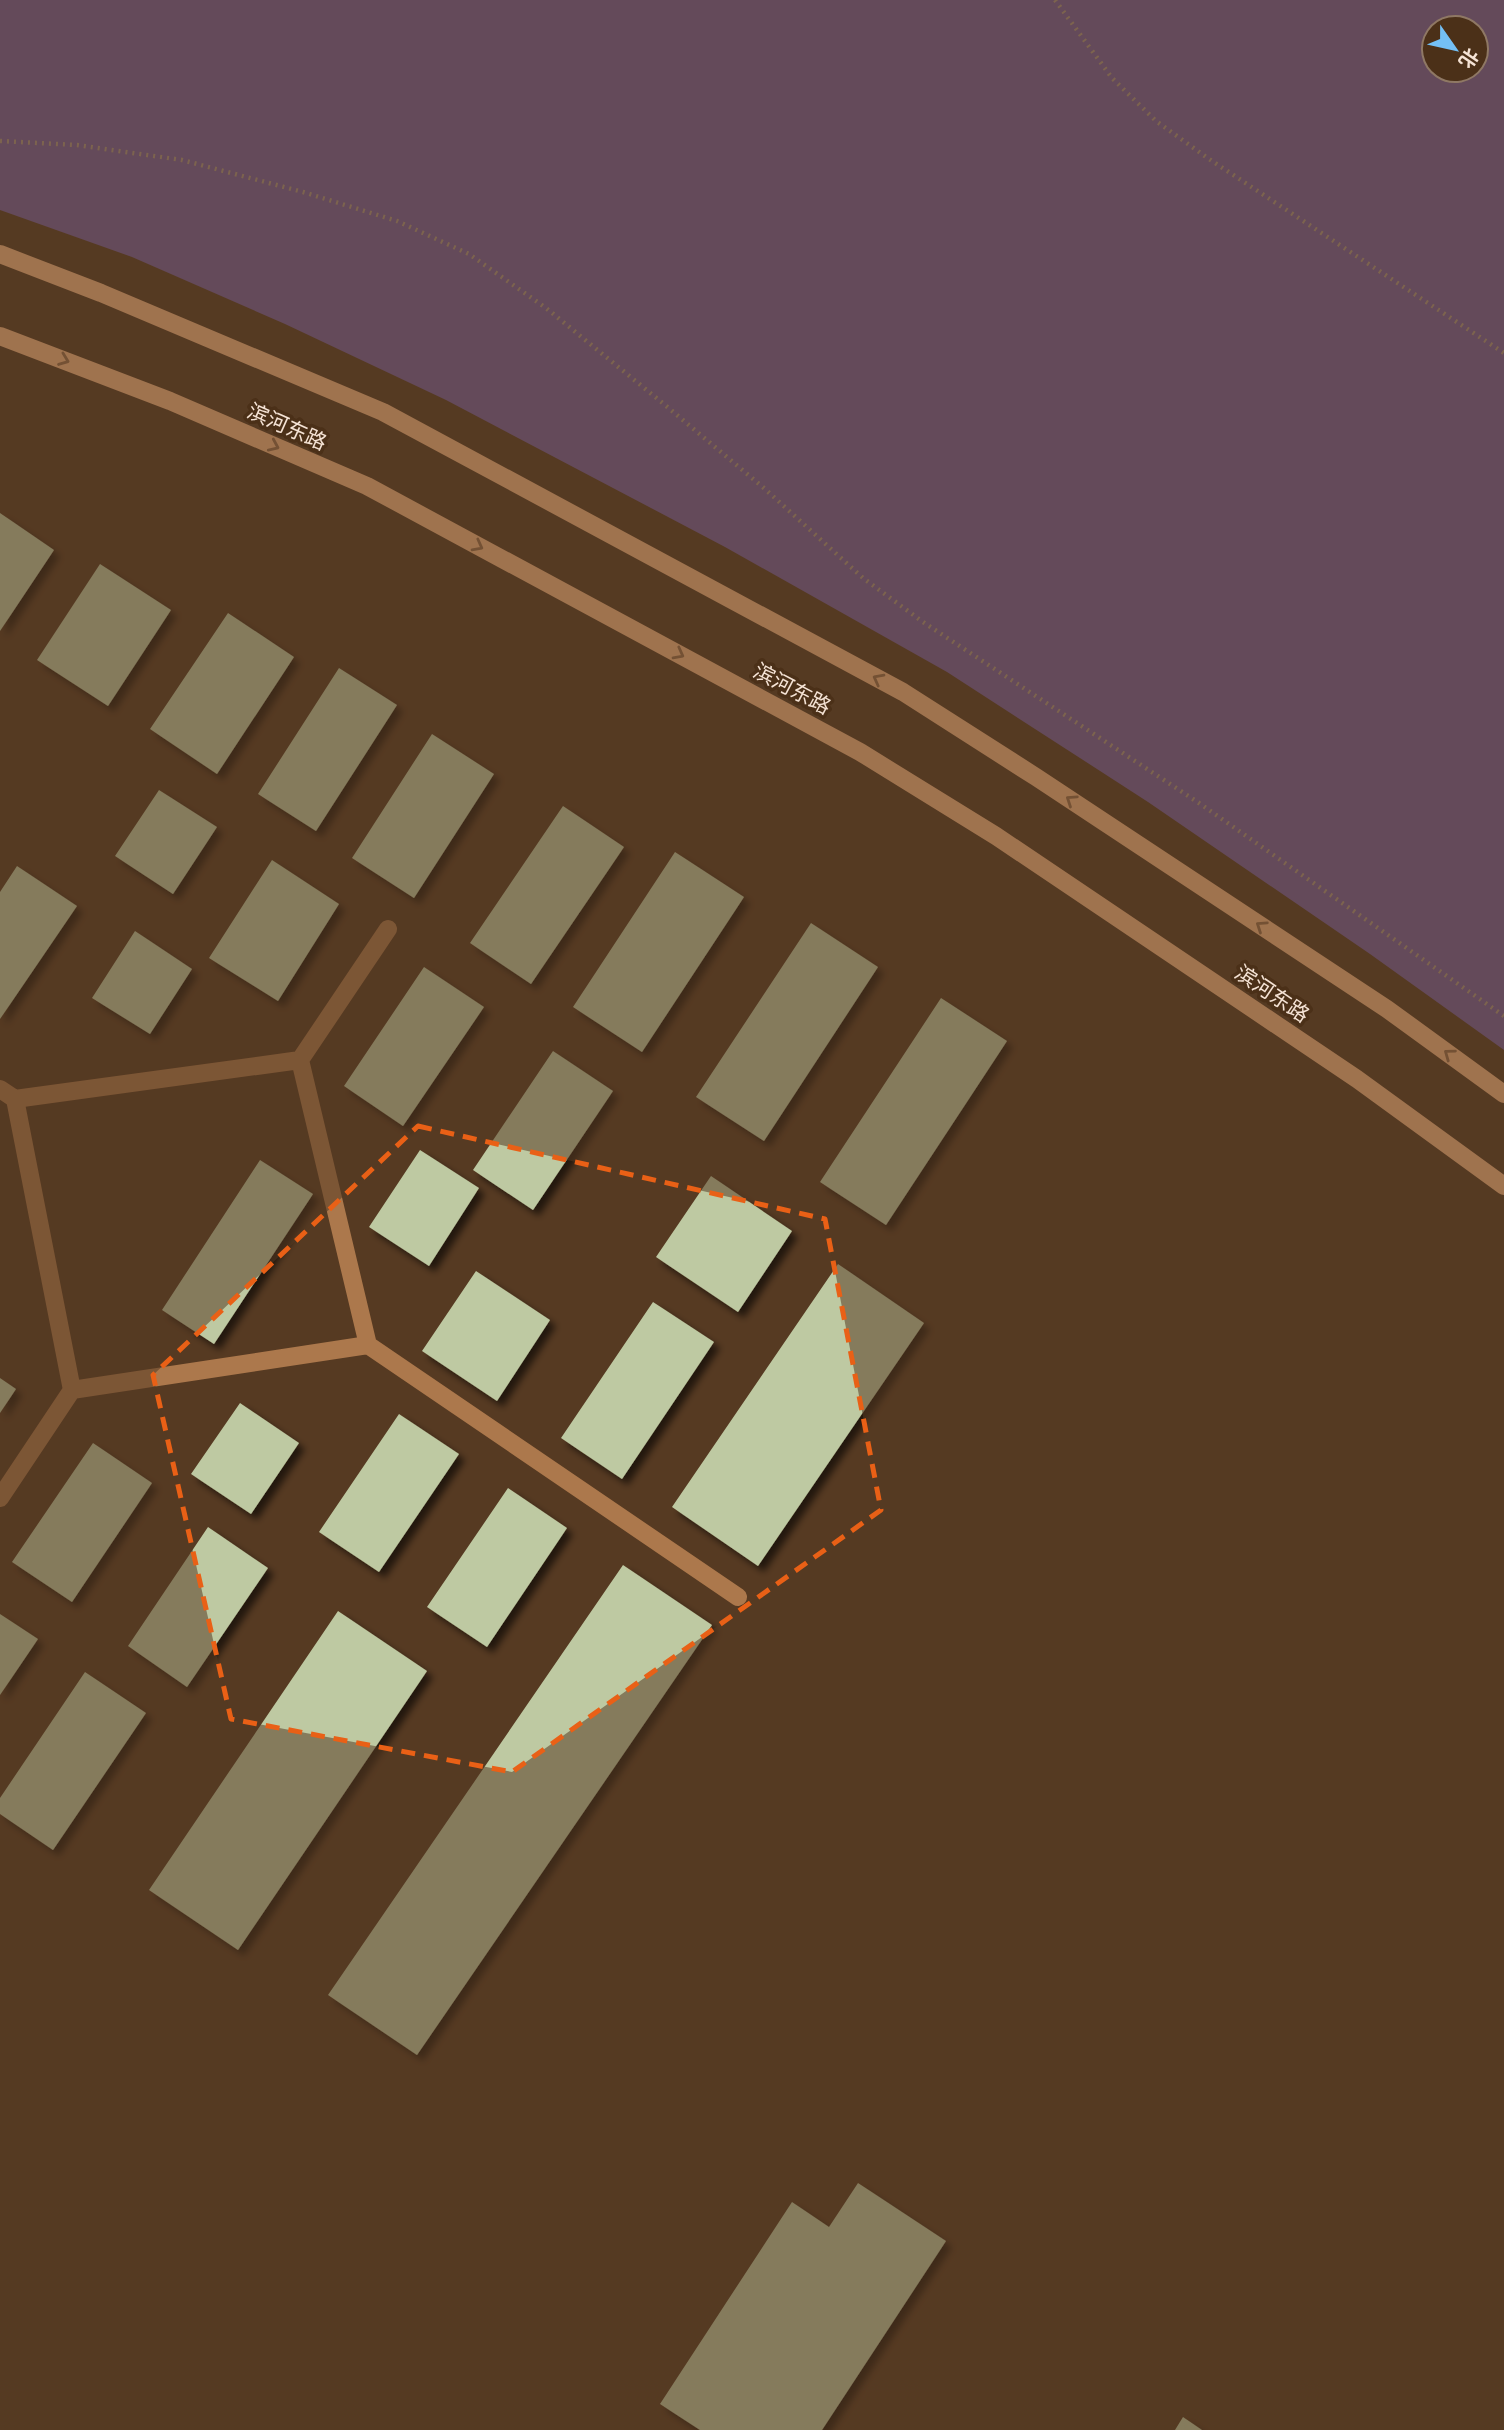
<svg xmlns="http://www.w3.org/2000/svg" width="1504" height="2430" font-family="'Crimson Pro','Noto Sans SC',serif">
<style>
.green{fill:#755d9d;fill-rule:evenodd}
.building{fill:#bec9a2;filter:url(#shadow)}
.lines{fill:none;stroke-linecap:round;stroke-linejoin:round}
.path{stroke:#ac9583;stroke-width:4.5;stroke-dasharray:2 5;stroke-linecap:butt}
.minor{stroke:#ac784c;stroke-width:18}
.major{stroke:#f8b884;stroke-width:18}
.oneway{stroke:#996d49}
.marked{fill:none;stroke:#e96016;stroke-width:5;stroke-dasharray:14 9;stroke-linejoin:round}
.labels{text-anchor:middle;dominant-baseline:central;stroke-width:7;stroke-linejoin:round;paint-order:stroke}
.street-label{font-size:21px;fill:#f5e3d5;stroke:#4b3018}
</style>
<defs>
<filter id="shadow"><feDropShadow dx="6" dy="6" stdDeviation="3.5" flood-color="#0009"/></filter>
</defs>
<rect width="100%" height="100%" fill="#563a22"/>
<!-- green -->
<path class="green" d="M0,0H1504V1050L1370,954L1148,802L947,672L725,547L446,400L285,324L132,257L0,210ZM1434,28H1476V70H1434Z"/>
<!-- building -->
<path class="building" d="M0,513L54,550L0,631Z
M100,564L171,610L108,706L37,660Z
M228,613L294,657L217,774L150,729Z
M339,668L397,705L316,831L258,794Z
M432,734L494,774L414,898L352,858Z
M159,790L217,827L173,894L115,856Z
M563,806L624,847L531,984L470,943Z
M675,852L744,897L642,1052L573,1007Z
M272,860L339,904L278,1001L209,958Z
M17,866L77,906L0,1019V892Z
M811,923L878,967L764,1141L696,1097Z
M135,931L192,969L150,1034L92,998Z
M424,967L484,1007L403,1126L344,1086Z
M941,998L1007,1041L886,1225L820,1182Z
M553,1051L613,1091L533,1210L473,1170Z
M420,1150L479,1188L429,1266L369,1227Z
M260,1160L313,1194L214,1344L162,1310Z
M711,1176L792,1231L738,1312L656,1257Z
M838,1264L924,1323L758,1566L672,1507Z
M476,1271L550,1320L497,1401L422,1351Z
M653,1302L714,1342L622,1479L561,1438Z
M0,1378L16,1389L0,1413Z
M240,1403L299,1443L251,1514L191,1474Z
M399,1414L459,1454L379,1572L319,1532Z
M93,1443L152,1483L72,1602L12,1562Z
M508,1488L567,1528L487,1647L427,1607Z
M208,1527L268,1568L187,1687L128,1646Z
M623,1565L712,1625L417,2055L328,1995Z
M338,1611L427,1671L238,1950L149,1890Z
M0,1614L38,1639L0,1695Z
M85,1672L146,1713L53,1850L0,1814V1798Z
M858,2183L946,2241L822,2430H700L660,2404L792,2202L829,2227Z
M1183,2417L1202,2430H1175Z"/>
<g class="lines">
<!-- path -->
<path class="path" d="M1055,0L1112,78L1156,121L1209,159L1504,353
M0,141L77,145L182,160L303,192L397,221L469,254L546,308L665,405L765,489L863,578L923,622L1199,803L1504,1016"/>
<!-- minor -->
<path class="minor" d="M300,1060L388,929
M0,1089L15,1099L72,1390L368,1345L738,1597
M15,1099L300,1060L368,1345
M0,1498L72,1390"/>
<!-- major -->
<path class="major" d="M0,254L101,293L383,412L903,692L1036,777L1387,1009L1504,1094
M0,336L170,401L367,486L860,752L996,836L1357,1079L1504,1186"/>
</g>
<!-- one-way arrows -->
<defs><path id="oneway-chevron" d="M-2-3.5L2.5 0L-2 3.5" fill="none" stroke-width="1.6" stroke-linecap="round" stroke-linejoin="round" transform="scale(1.75)"/></defs>
<g class="oneway">
<use href="#oneway-chevron" transform="translate(64 360) rotate(21)"/>
<use href="#oneway-chevron" transform="translate(274 446) rotate(24)"/>
<use href="#oneway-chevron" transform="translate(478 546) rotate(28)"/>
<use href="#oneway-chevron" transform="translate(679 654) rotate(28)"/>
<use href="#oneway-chevron" transform="translate(878 679) rotate(-152)"/>
<use href="#oneway-chevron" transform="translate(1071 800) rotate(-146)"/>
<use href="#oneway-chevron" transform="translate(1261 926) rotate(-146)"/>
<use href="#oneway-chevron" transform="translate(1449 1054) rotate(-144)"/>
</g>
<!-- marked area -->
<path d="M0 0H1504V2430H0ZM418,1126L825,1219L881,1510L512,1772L231,1719L153,1375Z" fill="#563a22" fill-opacity=".55" fill-rule="evenodd"/>
<path class="marked" d="M418,1126L825,1219L881,1510L512,1772L231,1719L153,1375Z"/>
<g class="labels">
<!-- street labels -->
<g class="street-label">
<text transform="translate(287 427) rotate(24)">滨河东路</text>
<text transform="translate(792 689) rotate(28)">滨河东路</text>
<text transform="translate(1272 994) rotate(34)">滨河东路</text>
</g>
</g>
<!-- north arrow -->
<g transform="translate(1455 49) rotate(124)"><circle r="33" fill="#4b3018" stroke="#8f7864" stroke-width="2"/>
<path d="M0-5L12 26L0 18L-12 26Z" fill="#74c0f6"/>
<text y="-10" font-size="19" font-weight="bold" text-anchor="middle" fill="#f5e3d5">北</text>
</g>
</svg>
